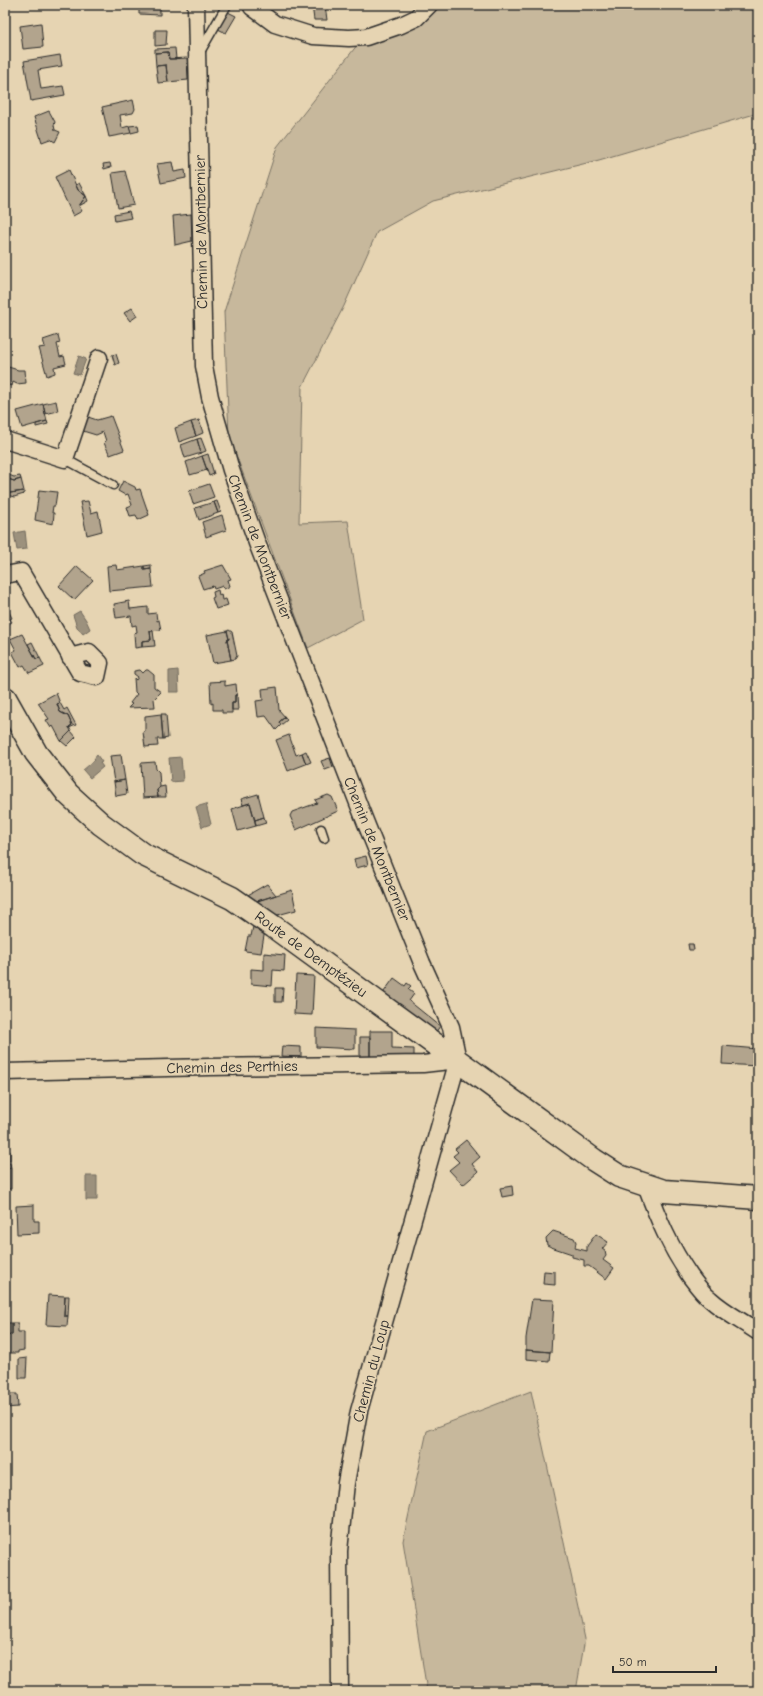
<svg xmlns="http://www.w3.org/2000/svg" width="763" height="1696" font-family="'Comic Neue',sans-serif">
<style>
.green{fill:#c7b89c;stroke:#797264}
.water{fill:#9c917d;stroke:#6f685c}
.building{fill:#b2a48d;stroke:#2b2b2b}
.lines{fill:none;stroke-linecap:round;stroke-linejoin:round}
.lane-casing{stroke:#2b2b2b;stroke-width:11}
.street-casing{stroke:#2b2b2b;stroke-width:19}
.secondary-casing{stroke:#2b2b2b;stroke-width:25}
.lane{stroke:#e6d4b2;stroke-width:8}
.street{stroke:#e6d4b2;stroke-width:16}
.secondary{stroke:#e6d4b2;stroke-width:22}
.labels{text-anchor:middle;dominant-baseline:central;stroke-width:3.5;stroke-linejoin:round;paint-order:stroke}
.street-label{font-size:15px;fill:#2b2b2b;stroke:#e6d4b2}
</style>
<rect width="100%" height="100%" fill="#e6d4b2"/>
<filter id="ink" filterUnits="userSpaceOnUse"><feTurbulence type="fractalNoise" baseFrequency=".025" numOctaves="2"/><feDisplacementMap in="SourceGraphic" scale="8" xChannelSelector="R" yChannelSelector="G"/><feConvolveMatrix kernelMatrix="1 2 1 2 8 2 1 2 1" color-interpolation-filters="sRGB"/></filter>
<g filter="url(#ink)">
<!-- green -->
<path class="green" d="M430,5H758V113L599,160L433,201L377,232L344,306L302,387L299,523L348,521L363,619L308,648L229,436L224,312L277,147L369,30Z
M531,1391L585,1639L576,1691H427L403,1541L427,1431Z"/>
<!-- water -->
<path class="water" d="M79,356L86,359L80,375L73,373Z
M25,531L27,549L17,550L14,533Z
M80,611L86,620L90,629L83,634L77,627L73,615Z
M178,670L179,692H169V671Z
M97,755L102,762L100,763L103,767L90,778L83,770L95,760L94,759Z
M181,757L183,781L171,782L169,758Z
M206,804L211,824L202,827L196,807Z
M86,1176H97V1200H86Z"/>
<!-- building -->
<path class="building" d="M137,5H160V15L139,14V7H137Z
M312,5H325L327,20H314Z
M228,12L236,16L226,33L218,29Z
M41,23L43,47L23,49L20,26Z
M155,30H167L166,45L155,46Z
M175,48L176,59H169L168,52L155,53V49Z
M168,52L169,59L187,58L188,80L168,82L166,65L156,66L155,53Z
M60,55L62,66L38,70L41,89L63,86L65,95L31,101L24,61Z
M166,65L168,82L158,83L156,66Z
M133,100L135,109L133,113L120,115L122,128L129,126L131,133L109,137L102,107Z
M49,111L55,122L54,125L55,130L60,132L55,142L50,139L42,142L34,117Z
M138,125L139,131L131,133L129,126Z
M172,162L174,172L185,170L186,178L161,183L157,164Z
M110,163L111,167L104,169L103,164Z
M69,170L78,190L86,196L79,206L82,211L73,216L55,177Z
M125,171L134,205L118,208L112,173Z
M79,183L86,196L78,190L76,185Z
M86,196L88,201L79,206Z
M129,211L131,218L115,221L114,214Z
M191,214L192,241L175,245L173,216Z
M132,308L137,316L130,321L124,313Z
M58,335L60,343L57,344L60,357L64,356L66,364L54,367L55,373L47,376L39,348L45,347L43,340Z
M116,354L119,363L115,365L112,355Z
M5,366L18,370H25L26,383L17,384L13,382L12,386L5,384Z
M56,401L58,411L45,414L43,404Z
M43,404L47,421L22,428L17,411Z
M111,416L124,450L110,455L104,443L106,441L103,432L96,435L83,431L88,417L97,420Z
M199,420L203,433L196,436L191,422Z
M47,421L48,424L36,427V424Z
M191,422L196,436L179,442L175,428Z
M201,438L206,451L201,453L197,439Z
M197,439L201,453L185,458L181,445Z
M208,454L214,474L209,476L202,456Z
M202,456L207,470L190,475L186,462Z
M6,474L14,477L20,476L21,479L14,481L5,478Z
M5,478L14,481L21,479L24,491L10,493L5,495Z
M123,481L135,487L136,490L140,489L149,515L138,520L136,515L130,516L127,507L132,505L128,494L125,495L118,491Z
M209,484L214,497L193,504L189,491Z
M39,490L57,492L55,506H53L52,513H54L53,524L35,520Z
M24,491V494L14,497L7,495L10,493Z
M88,501L91,513L98,511L102,531L87,535L80,502Z
M217,501L221,512L218,513L214,502Z
M214,502L218,513L199,520L195,508Z
M5,514H6L10,544H7L9,554L5,555Z
M222,515L226,530L206,537L202,522Z
M116,565L117,570L144,566V570L151,569L153,587L109,591L107,566Z
M151,565V569L144,570V566Z
M223,565L231,579L228,580L230,586L224,589L223,586L214,589L213,586L203,589L198,576L205,573L204,571Z
M77,566L93,580L74,600L59,586Z
M218,590L219,595L221,594L222,600L226,599L228,605L216,609L212,598L214,597L213,592Z
M129,601L130,609L148,607V614L156,613L157,621L159,620L161,630L150,631L151,640L142,641V647L135,648L134,633L137,632L136,625L132,626L131,616L116,618L114,604Z
M5,604L12,618L10,619L12,622L5,626Z
M229,630L232,632L237,656L235,659L231,660L227,640L229,639L227,631Z
M150,631H153L155,646L142,647V641L151,640Z
M227,631L229,639L227,640L231,660L213,663L207,635Z
M22,634L36,659L40,658L44,666L29,673L24,665L20,667L12,652L16,650L10,639Z
M32,642L40,658L36,659L28,644Z
M140,670L143,673L146,670H148L154,675V687L161,692L154,699L155,707L128,708L132,704L130,703L137,694L135,692L134,678L136,680L138,677L134,674V671Z
M225,681V686L236,684L237,695H235V703H232V713H222V710H213V703L211,704L210,682Z
M277,687L279,710L285,717L279,722L281,725L276,730L266,716L258,717L256,701L263,700L262,689Z
M56,693L60,703L57,704L60,712L68,716L72,725L69,727L71,731L61,741L53,726L51,728L46,720L49,719L38,703Z
M235,695H237L238,710H232V703H235Z
M60,703L64,710L67,708L76,725L69,728V727L72,725L68,716L60,712L57,704Z
M161,714H166L168,738L163,739Z
M161,714L163,739H157L158,746L145,747L143,732L145,731V716Z
M285,717L287,720L281,725L279,722Z
M71,731L76,737L67,746L61,741Z
M289,735L296,755L302,753L306,764L288,771L276,740Z
M306,751L311,762L306,764L302,753Z
M121,755L125,780L114,782L110,756Z
M330,758L333,767L325,770L321,761Z
M155,762L156,769L159,772L160,787L157,790L158,797L143,798L141,763Z
M125,780L127,794L116,796L114,782Z
M165,786L166,797H158L157,790L160,787Z
M258,794L264,817L255,820L250,803L243,805L241,799Z
M328,795L332,797L338,811L296,830L290,816L292,812L317,803L315,800Z
M250,803L256,826L238,831L232,809Z
M264,817L266,823L256,826L255,820Z
M366,856L368,865L356,868L354,859Z
M267,884L276,895L254,902L246,896Z
M292,890L296,910L274,916L254,902Z
M254,922L265,930L261,953L245,951L248,936H251Z
M688,944H693L694,950H689Z
M264,953L285,955L284,971L273,970L272,986L251,984V969L264,970Z
M296,975L314,976L312,1015L294,1014Z
M394,978L405,986L407,983L411,986L408,989L414,994L409,1001L440,1026L434,1035L381,996Z
M275,988H283L282,1002H275Z
M316,1028L355,1030V1049L316,1047Z
M370,1031H392V1048L414,1049V1060L370,1059Z
M360,1037H370V1059H360Z
M282,1046L301,1047V1057L281,1056Z
M723,1046L758,1049V1066L722,1064Z
M466,1140L480,1157L472,1164L478,1172L463,1185L449,1170L459,1162L453,1156L458,1152L455,1149Z
M10,1151V1160H5V1152Z
M5,1163H10L11,1168H5Z
M5,1168H11V1189H5Z
M512,1186L513,1195L502,1197L500,1188Z
M34,1205V1221H39V1233L17,1234L16,1206Z
M553,1231L574,1238L576,1242L575,1248L587,1251V1246L596,1234L608,1242L602,1249L605,1251L606,1256L603,1260L614,1268L606,1279L589,1266H584V1260L572,1257V1254L551,1247L547,1245L546,1238Z
M544,1271L555,1272V1285L543,1284Z
M48,1295L65,1296L64,1316H68L67,1326L46,1325Z
M65,1296H69L68,1316H64Z
M532,1299L554,1300L551,1352L526,1350V1338Z
M5,1323H12V1334L5,1335Z
M12,1323H18V1332H24V1350L18,1351V1353H5V1335L12,1334Z
M526,1350L550,1352L549,1361L526,1359Z
M27,1358L26,1378H19V1359Z
M5,1394H17L18,1407L5,1408Z"/>
<g class="lines">
<!-- lane casing -->
<g class="lane-casing">
<path id="lane" d="M200,52L227,5
M65,459L113,485
M321,829L324,838"/>
</g>
<!-- street casing -->
<g class="street-casing">
<path id="street" d="M196,5L204,366L210,397L231,470L257,543L365,821L422,963L451,1027L458,1060L359,1411L346,1483L339,1551L340,1691
M252,5V7L275,24L313,36L349,38L366,37L401,25L416,18L429,5
M5,440L65,459L99,358
M5,575L21,572L80,673L97,677L100,663L89,652L70,657
M5,1072L209,1067L423,1064L458,1060
M646,1186C658,1219 670,1247 690,1276C696,1284 702,1293 710,1299C724,1312 742,1321 758,1332"/>
</g>
<!-- secondary casing -->
<g class="secondary-casing">
<path id="secondary" d="M5,698L36,753L68,794L101,824L142,854L232,898L274,927L594,1160L619,1176L664,1191L758,1198"/>
</g>
<!-- lane -->
<use href="#lane" class="lane"/>
<!-- street -->
<use href="#street" class="street"/>
<!-- secondary -->
<use href="#secondary" class="secondary"/>
</g>
</g>
<g class="labels">
<!-- street labels -->
<g class="street-label">
<text transform="translate(201 232) rotate(-91)">Chemin de Montbernier</text>
<text transform="translate(260 547) rotate(69)">Chemin de Montbernier</text>
<text transform="translate(377 849) rotate(68)">Chemin de Montbernier</text>
<text transform="translate(311 954) rotate(36)">Route de Demptézieu</text>
<text transform="translate(232 1067) rotate(-1)">Chemin des Perthies</text>
<text transform="translate(371 1371) rotate(-75)">Chemin du Loup</text>
</g>
</g>
<!-- margin -->
<rect width="763" height="1696" fill="none" stroke="#e6d4b2" stroke-width="20"/>
<rect x="10" y="10" width="743" height="1676" fill="none" stroke="#2b2b2b" stroke-width="1.5" filter="url(#ink)"/>
<!-- scale -->
<path d="M613 1666v6h103v-6" fill="none" stroke="#2b2b2b" stroke-width="2"/>
<text x="619" y="1666" font-size="12" fill="#2b2b2b" stroke="#e6d4b2" stroke-width="3" paint-order="stroke">50 m</text>
</svg>
